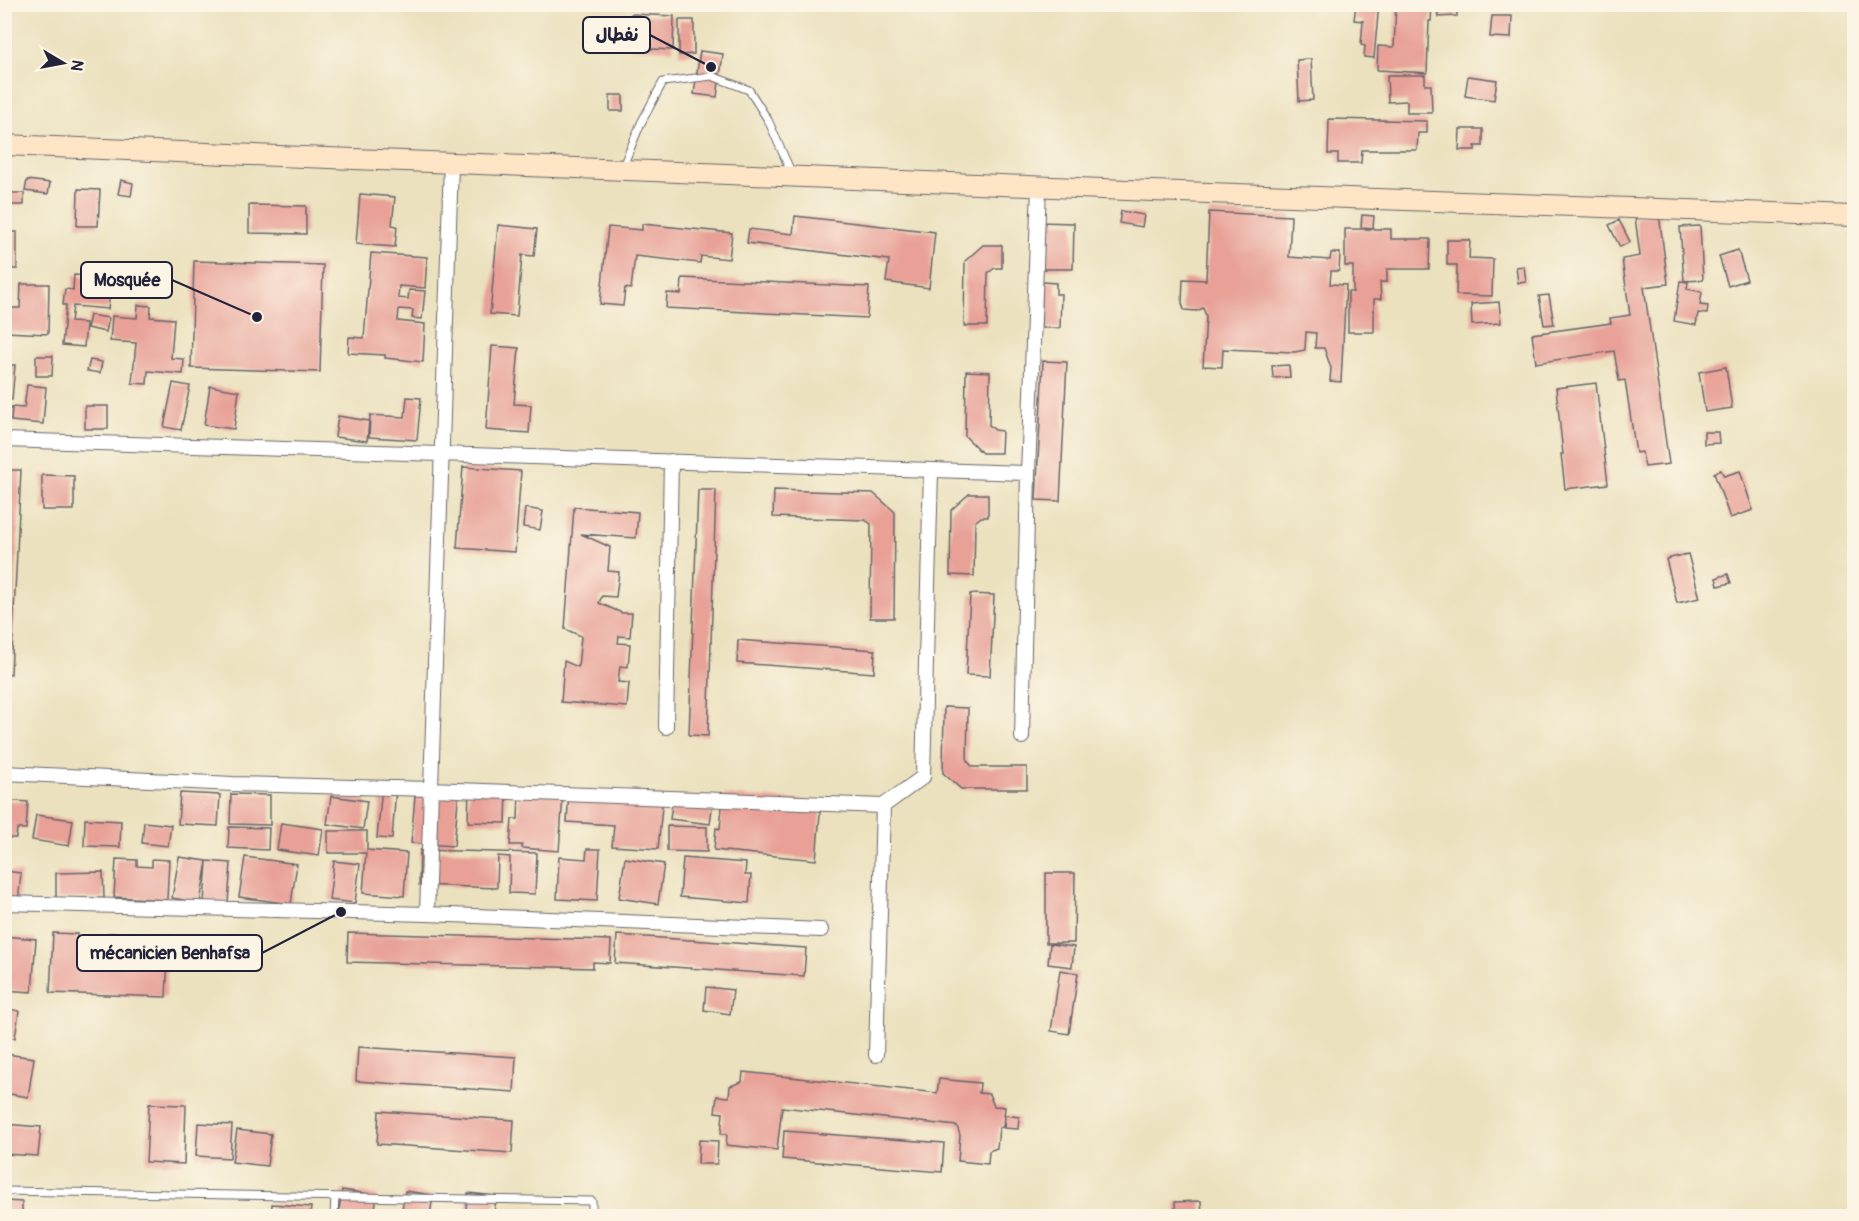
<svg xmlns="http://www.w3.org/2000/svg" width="1859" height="1221" font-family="Pangolin,'Playpen Sans Arabic',sans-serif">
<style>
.building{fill:#e8a097}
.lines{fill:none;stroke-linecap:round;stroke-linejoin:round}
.service-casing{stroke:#686569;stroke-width:9}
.minor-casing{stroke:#686569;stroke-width:16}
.secondary-casing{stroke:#686569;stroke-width:22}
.service{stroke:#fff;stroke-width:7}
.minor{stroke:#fff;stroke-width:14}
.secondary{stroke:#fde5c5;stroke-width:20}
.leader{fill:none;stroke:#22223b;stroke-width:2}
.callout-dot{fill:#22223b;stroke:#fcf5e5;stroke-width:2}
.callout{fill:#fcf5e5;stroke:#22223b;stroke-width:2}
.callout-label{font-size:18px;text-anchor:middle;font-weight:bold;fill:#22223b}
</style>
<rect width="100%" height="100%" fill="#fcf5e5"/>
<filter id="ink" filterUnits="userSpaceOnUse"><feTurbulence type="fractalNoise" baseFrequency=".0167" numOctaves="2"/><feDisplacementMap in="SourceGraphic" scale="12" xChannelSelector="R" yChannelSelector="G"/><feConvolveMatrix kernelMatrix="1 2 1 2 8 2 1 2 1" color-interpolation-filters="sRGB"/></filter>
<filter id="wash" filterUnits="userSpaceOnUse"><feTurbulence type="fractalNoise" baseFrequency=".008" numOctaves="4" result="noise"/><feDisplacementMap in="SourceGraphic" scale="24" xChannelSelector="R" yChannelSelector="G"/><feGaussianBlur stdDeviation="1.35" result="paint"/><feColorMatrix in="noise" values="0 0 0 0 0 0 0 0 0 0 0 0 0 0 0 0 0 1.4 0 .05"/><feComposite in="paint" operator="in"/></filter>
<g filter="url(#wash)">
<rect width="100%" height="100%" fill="#ebe1be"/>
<g id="blocks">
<!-- building -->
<path class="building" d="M1356,4H1379L1374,58L1364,57L1365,46L1361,45L1363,21L1354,20Z
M1396,4H1432L1431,21H1429L1427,73L1377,70L1378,46L1394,47Z
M1437,4H1457V16L1438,17Z
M631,14L674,16L673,50L630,48Z
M1492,16H1512L1511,38L1490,37Z
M679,20H694V54L679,55Z
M700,51L723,54L717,97L694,94Z
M1311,59L1313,100L1299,101L1297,60Z
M1387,75H1425V85H1431L1432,113H1407V101L1388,102Z
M1468,76L1497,80L1494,100L1465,96Z
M610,95H623V111H610Z
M1329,119L1427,121V133H1418L1417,150H1362L1361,163H1338V154H1328Z
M1460,129H1483V146H1475V150H1459Z
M27,180L50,183L48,194L25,191Z
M121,180L133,183L131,196L118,194Z
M78,189L100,190L98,226H77Z
M4,193H24V205H4Z
M360,194L395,197L392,225L397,226L395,247L356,244Z
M249,205L306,206V234L249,233Z
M1121,211L1144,215L1142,227L1119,223Z
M1209,212L1291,216L1289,257L1330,260L1331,253H1340L1339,271H1331L1330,284L1346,285L1341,382L1330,381L1331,368L1324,348H1315L1316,333L1306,332L1305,350L1295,352L1223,349L1222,367L1203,366L1206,316L1203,308L1197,311L1184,310L1182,303L1183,279L1206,280Z
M1659,214L1668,284L1644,287L1669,464L1645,467L1642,452L1636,453L1625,380L1619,381L1614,351L1536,363L1532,334L1611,323L1610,318L1630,315L1622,259L1640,256L1635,217Z
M1362,215L1374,216L1373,228L1361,227Z
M795,216L935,232L929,288L886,282L889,260L747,243L749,229L793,234Z
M1619,220L1630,242L1620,247L1609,225Z
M1037,222L1074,223L1073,269H1036Z
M642,224L732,233L729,259L701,256L700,263L635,256L631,289L625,288L623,306L600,304L608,227L642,230Z
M498,225L537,229L534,256L522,255L517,316L490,314Z
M1700,226L1703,280L1684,281L1680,227Z
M1345,229H1391V239H1430L1429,269H1387V282H1380L1381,299H1374V332H1348V292H1353V266H1345Z
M6,232H17V269H6Z
M1447,240H1470L1469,258L1493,259L1492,296L1456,295L1457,265H1447Z
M983,245H1002V268H995L988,273L987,326H964L965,261Z
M1738,250L1747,280L1728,286L1719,256Z
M371,253L427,257L425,288L399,286L398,298L408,299L409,290L425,291L422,319L412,318L413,310L399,309L398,321L425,324L423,362L385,358V355L348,353L349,337L364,338Z
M194,261L323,265L320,372L191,368Z
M1524,266L1526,282L1518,283L1516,267Z
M74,275L87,276L86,283L111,285L108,309L73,306L71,322L86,323L84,347L62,345L66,305H63L65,289L73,290Z
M682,278L869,287L867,318L666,308L667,293L681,294Z
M1680,281L1688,282L1687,289L1702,292L1700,305L1708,306L1707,314L1698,313L1696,325L1674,321Z
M1042,282L1056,283V294H1061L1060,328H1041Z
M21,284H49L48,334L5,332V308H20Z
M1549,295L1554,324L1544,325L1539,296Z
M1499,302L1501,323L1472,325L1471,304Z
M138,305L151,306L150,317L174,319L171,358L184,359L183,374L148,371L147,384L132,383L136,343L110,341L112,316L137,318Z
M90,315L109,318L106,332L87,328Z
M492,346L519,348L514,404L531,405L529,433L486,430Z
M36,356H53L52,376H36Z
M90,360L102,362L100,373L87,371Z
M1043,361L1067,362L1060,501L1036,500Z
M4,365H15L12,400H4Z
M1289,365L1290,377L1273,378L1272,366Z
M1726,367L1732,408L1705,412L1699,372Z
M966,371L990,372L989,425L995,430L1002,431L1001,453H982L965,436Z
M173,383L190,386L181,430L164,427Z
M1596,383L1608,484L1565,489L1561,454H1563L1556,388Z
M27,385L46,387L43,424L11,421L12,407L24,408Z
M210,386L239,391L234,429L204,425Z
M407,397L421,398L417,440L369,437L370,415L405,417Z
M4,403H8L6,421H4Z
M85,406H108V429H85Z
M338,416L369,421L367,441L335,437Z
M1704,432H1718L1719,443L1704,444Z
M463,467L521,471L515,552L457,548Z
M4,470H21L11,674L4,673Z
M1721,470L1724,476L1740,471L1753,510L1730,518L1714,473Z
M42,475L74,476V510H42Z
M698,490H716L708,736L689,735Z
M774,490L873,493L895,512L894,618H870L871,524L865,520L773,517Z
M969,494H988V517H981L975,522L974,576L950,575L951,510Z
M574,507L638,512L636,538L581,534L610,547L608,571L619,572L616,597L602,596L599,603L622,613H632L630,637L619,636L618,643L630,644L628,667L620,666L618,682L629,683L627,707L561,702L564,661L578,667L581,636L565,629Z
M525,508L543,511L540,530L523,527Z
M1688,554L1700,598L1677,603L1666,559Z
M1728,574L1731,583L1718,586L1716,578Z
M970,594L994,595L990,676L966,675Z
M738,640L875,650L874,673L737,663Z
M944,707L968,708L967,761L973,767H1027V789H961L943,773Z
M416,784L459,788L454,846L411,843Z
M382,787L396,788L392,839L377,838Z
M469,788L507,789L506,823L468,822Z
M569,790L663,796L658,849L612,846L614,825L567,822Z
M519,792L563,795L559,851L522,848V845H510L512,819H518Z
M180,793L220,795L218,826L178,824Z
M231,794L270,795V825L230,824Z
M723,795L821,802L816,860L714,850L716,828L720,829Z
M331,796L367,801L363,829L327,824Z
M673,796L713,801L710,824L670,819Z
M4,800L28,802L26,829H17L16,838H4Z
M36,815L73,820L69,846L32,840Z
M85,819L121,821L120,847L84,846Z
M144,822L171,825L168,846L142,843Z
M281,823L323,829L319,856L277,850Z
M667,826L707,827V852L667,851Z
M229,827L269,828L268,850L228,848Z
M328,831H367V850L407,853L404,896L363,893L366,853H328Z
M587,849H600L597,901L557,899L559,857L586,859Z
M420,850L537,853L535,894L509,893L510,857L498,856L497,888L419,885Z
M179,857L207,861L200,903L172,898Z
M245,857L297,864L291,904L239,897Z
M625,858L664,864L658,904L619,898Z
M683,858L746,863L745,875H751L749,903L680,897Z
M116,859L137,860V866L152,867V859L169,860L167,900L114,897Z
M207,861L231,863L228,903L204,902Z
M334,861L360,864L355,903L329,900Z
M4,871L21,873L18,903L4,901Z
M103,872L104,898L56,899V873Z
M1046,873H1075L1074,943H1046Z
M53,933L77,934L76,942L108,943V933L125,934L124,940L145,941L146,934L169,935L166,997L50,993Z
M348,933L611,940L610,963L593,962V968L347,962Z
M617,935L806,948L804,976L615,963Z
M4,936L36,939L32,992L4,990Z
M1050,944L1074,947L1072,967L1048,964Z
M1060,970L1078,973L1069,1034L1051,1031Z
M706,987L733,990L730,1014L704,1010Z
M4,998L10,999L8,1009L19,1011L15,1038L4,1037Z
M358,1047L516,1057L514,1092L356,1081Z
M6,1054L34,1058L28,1097L4,1093Z
M743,1072L937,1093L939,1079L980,1083L979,1093L989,1094L994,1106L1005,1107L1003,1127L999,1128L997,1148L989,1151L988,1164L958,1161L960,1135L957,1126L782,1107L777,1150L726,1145L727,1134H721L723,1113L715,1112L717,1096L729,1097L730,1086L742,1082Z
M149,1104L186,1105L184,1164L146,1162Z
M379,1111L514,1120L512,1153L377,1144Z
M1005,1115L1019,1117L1018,1129L1004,1128Z
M198,1123L232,1125L230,1158L196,1156Z
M4,1124L41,1127L38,1156L4,1154Z
M237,1130L271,1134L267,1166L232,1162Z
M784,1131L944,1143L942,1172L782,1159Z
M699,1140L718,1141L717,1164H698Z
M342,1190L377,1195L374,1216H338Z
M405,1191L433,1195L430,1216H401Z
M468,1193L496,1196L494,1216H465Z
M6,1201L22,1202V1216H6Z
M1201,1201L1202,1214L1176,1216L1175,1202Z
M272,1204L311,1207L310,1216H271Z
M162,1209L207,1214L206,1216H161Z"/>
</g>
</g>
<g filter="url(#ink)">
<use href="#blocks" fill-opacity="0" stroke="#686569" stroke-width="1.5"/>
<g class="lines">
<!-- service casing -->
<g class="service-casing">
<path id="service" d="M623,166L641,123L663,82L712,76L749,90L768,120L792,174
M4,1191L592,1201V1216
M334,1216L335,1197"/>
</g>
<!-- minor casing -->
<g class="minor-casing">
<path id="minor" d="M4,440L1028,473
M666,727L671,461
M1022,737L1028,473L1039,187
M4,773L233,784L431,789L883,806
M4,903L427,914L821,930
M427,914L451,163
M876,1055L883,806L923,777L931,470"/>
</g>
<!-- secondary casing -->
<g class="secondary-casing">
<path id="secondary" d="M4,145L1152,191L1854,216"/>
</g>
<!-- service -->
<use href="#service" class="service"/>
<!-- minor -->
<use href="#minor" class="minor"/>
<!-- secondary -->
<use href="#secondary" class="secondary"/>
</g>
</g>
<!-- callouts -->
<path class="leader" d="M711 67L650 35M257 317L172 280M341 912L262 953"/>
<g class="callout-dot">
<circle cx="711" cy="67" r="6"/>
<circle cx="257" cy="317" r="6"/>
<circle cx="341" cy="912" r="6"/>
</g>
<g class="callout">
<rect x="583" y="17" width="67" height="36" rx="6"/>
<rect x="81" y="262" width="91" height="36" rx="6"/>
<rect x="77" y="935" width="185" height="36" rx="6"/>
</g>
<g class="callout-label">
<text x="617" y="41">نفطال</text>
<text x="127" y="286">Mosquée</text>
<text x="170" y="959">mécanicien Benhafsa</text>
</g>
<!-- margin -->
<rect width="1859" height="1221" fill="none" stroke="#fcf5e5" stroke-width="24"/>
<!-- north arrow -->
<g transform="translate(63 63) rotate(100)" stroke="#fcf5e5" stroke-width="4.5" paint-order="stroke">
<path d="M0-4.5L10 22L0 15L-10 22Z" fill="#22223b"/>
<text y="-9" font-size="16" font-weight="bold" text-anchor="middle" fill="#22223b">N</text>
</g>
</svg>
